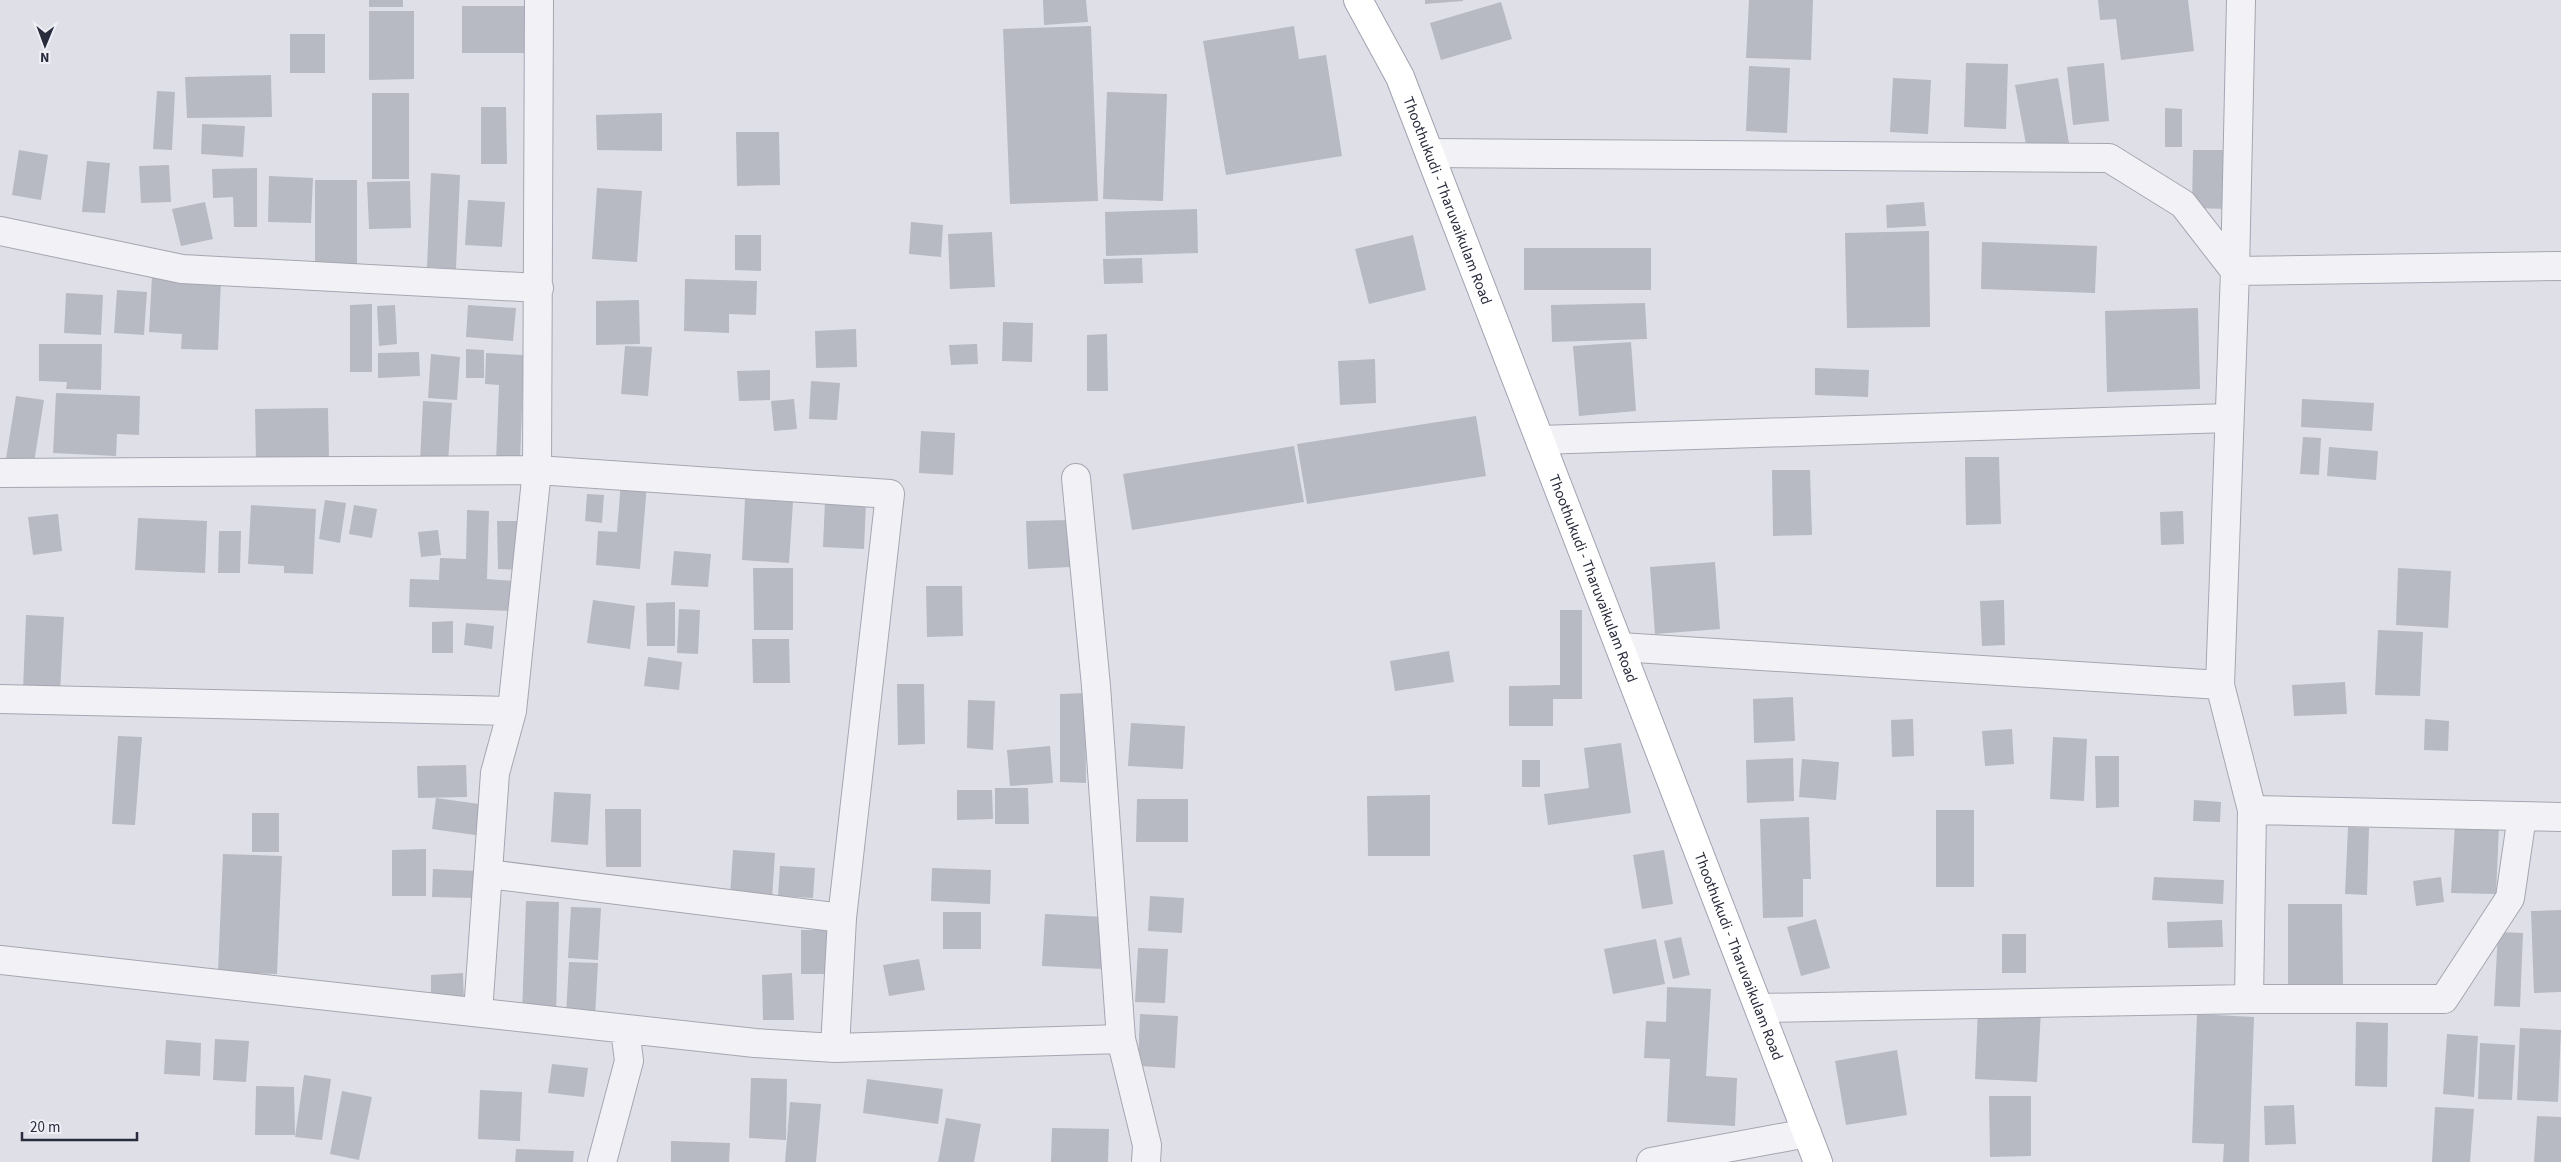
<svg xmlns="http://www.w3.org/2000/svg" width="2561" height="1162" font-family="'Source Sans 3',sans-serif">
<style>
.building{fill:#b7b9c3}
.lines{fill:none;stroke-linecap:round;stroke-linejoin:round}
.minor-casing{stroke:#a5a6b1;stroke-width:30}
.major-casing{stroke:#a0a2b2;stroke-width:30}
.minor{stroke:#f2f2f6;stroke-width:28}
.major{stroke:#fff;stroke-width:28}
.labels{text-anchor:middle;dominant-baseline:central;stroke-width:4.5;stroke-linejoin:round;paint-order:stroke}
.street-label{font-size:15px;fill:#292c3d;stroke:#eef0f5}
</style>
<rect width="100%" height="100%" fill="#dfe0e7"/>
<!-- building -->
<path class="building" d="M369,0H403V7H369Z
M1043,0H1086L1088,22L1044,25Z
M1425,0H1463V1L1425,4Z
M1749,0H1813L1811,60L1746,58Z
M2098,0H2188L2194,51L2121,60L2116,19L2100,20Z
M1501,2L1512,39L1441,60L1430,23Z
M462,6H530V53H462Z
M369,11H414V79L369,80Z
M1091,26L1098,201L1010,204L1003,29Z
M1294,26L1299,59L1326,55L1342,156L1226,175L1203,41Z
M290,34H325V73H290Z
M1966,63L2008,64L2006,129L1964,127Z
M2104,63L2109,121L2073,125L2067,67Z
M1749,66L1790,68L1787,133L1746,131Z
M271,75L272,117L187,118L185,77Z
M1893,78L1931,80L1928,134L1890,132Z
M2058,78L2069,143L2027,150L2015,85Z
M157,91L175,92L172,150L153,149Z
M1107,92L1167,94L1163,201L1103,199Z
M372,93H409V179H372Z
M481,107H506L507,164H481Z
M2165,108L2182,109V147H2165Z
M662,113V151L597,150L596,115Z
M202,124L245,126L243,157L201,154Z
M736,132H779L780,185L737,186Z
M19,150L48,155L41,200L12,195Z
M2193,150H2231L2230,209L2192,208Z
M87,161L110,163L105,213L82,212Z
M169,165L171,202L141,203L139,166Z
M257,168V227H234L233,197L213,198L212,169Z
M431,173L460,175L456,269L427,267Z
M269,176L313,178L311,223L268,222Z
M315,180H357V267L315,268Z
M410,181L411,228L369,229L367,182Z
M597,188L642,191L637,262L592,259Z
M468,200L505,202L502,247L465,245Z
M205,202L213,239L181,246L172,209Z
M1924,202L1926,226L1887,228L1886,205Z
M1197,209L1198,253L1106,256L1105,212Z
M911,222L943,225L941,257L909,254Z
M1929,231L1930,327L1847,328L1845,233Z
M992,232L995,287L950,289L948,234Z
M735,235H761V271L735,270Z
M1413,235L1426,290L1369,304L1355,249Z
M1982,242L2097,246L2095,293L1981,289Z
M1524,248H1651V290H1524Z
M1142,258L1143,283L1104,284L1103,259Z
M152,276L221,280L218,350L181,349L182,334L149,332Z
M685,279L757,281L756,315L729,314V333L684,331Z
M117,290L147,292L144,335L114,333Z
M66,293L103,295L101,335L64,333Z
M639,300L640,344L596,345V301Z
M1645,303L1647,339L1552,342L1551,305Z
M372,304V372H350V305Z
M395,305L397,344L379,346L377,306Z
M468,305L516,308L513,341L466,337Z
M2198,308L2200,389L2107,392L2105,311Z
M1003,322L1033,323L1032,362L1002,361Z
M856,329L857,367L816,368L815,331Z
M1107,334L1108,391H1087V335Z
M1631,342L1636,411L1579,416L1573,346Z
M39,344H102L101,390L66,389L67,382L39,381Z
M977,344L978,364L951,365L949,345Z
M625,346L652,347L648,396L621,394Z
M466,349L484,350V378H466Z
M419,352L420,376L378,378V353Z
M486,353L524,355L520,463L496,462L499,385L485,384Z
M431,354L460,357L457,400L428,398Z
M1375,359L1376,403L1340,405L1338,361Z
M1815,368L1869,370L1868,397L1815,395Z
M770,370V400L739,401L737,371Z
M811,381L840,383L837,420L809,419Z
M56,393L140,396L139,435L117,434L116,456L53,453Z
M16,396L44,400L33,469L5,465Z
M794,399L797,429L774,431L771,401Z
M2302,399L2374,403L2372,431L2301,427Z
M423,401L452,403L448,463L420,462Z
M328,408L329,459L256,460L255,409Z
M1476,416L1486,476L1307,504L1297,444Z
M921,431L955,433L953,475L919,473Z
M2303,437L2321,438L2319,475L2300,474Z
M1294,446L1304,502L1132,530L1123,474Z
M2329,447L2378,451L2376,480L2327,476Z
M1965,457H1999L2001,524L1966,525Z
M1772,470H1810L1812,535L1773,536Z
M621,481L647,484L640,569L596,565L598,531L617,532Z
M587,494L604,495L602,523L585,521Z
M745,499L793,502L789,563L742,560Z
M325,500L346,503L340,543L319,539Z
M825,501L866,502L864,549L823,547Z
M251,505L316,509L313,574L284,573V566L248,564Z
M354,505L377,509L372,538L349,534Z
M467,510L489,511L487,579L512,581L511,611L409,607L410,579L439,580L440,558L466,559Z
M2183,511L2184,544L2161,545L2160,512Z
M58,514L62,551L33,555L28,517Z
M138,518L207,521L205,573L135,570Z
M1069,520L1071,567L1028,569L1026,521Z
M497,521H521V570L498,569Z
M438,530L441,555L421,557L418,532Z
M219,531H241L240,573H218Z
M674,551L711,554L708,587L671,585Z
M1715,562L1720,629L1655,634L1650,567Z
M753,568H793V630H754Z
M2398,568L2451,571L2448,628L2396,625Z
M926,586H962L963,636L927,637Z
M593,600L635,606L630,649L587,643Z
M2004,600L2005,645L1982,646L1980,601Z
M675,602V646H647L646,603Z
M679,609L700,610L698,654L677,653Z
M1560,610H1582V699H1553V726H1509V686L1560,685Z
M26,615L64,617L60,692L23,690Z
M453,621V653H432V622Z
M466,623L494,626L492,649L464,645Z
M2378,630L2423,632L2420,696L2375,695Z
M752,639H789L790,683H753Z
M1449,651L1454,682L1395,691L1390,661Z
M648,657L682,662L679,690L644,686Z
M2345,682L2347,714L2294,716L2292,685Z
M897,684H924L925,744L898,745Z
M1085,693L1086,783L1060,782V694Z
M1793,697L1795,741L1754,743L1753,699Z
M968,700L995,701L993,750L967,748Z
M1913,719L1914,756L1892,757L1891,720Z
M2425,719L2449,721L2448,751L2424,750Z
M1131,723L1185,726L1183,769L1128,766Z
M2012,729L2014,764L1985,766L1982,731Z
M118,736L142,737L135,825L112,824Z
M2053,737L2087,739L2084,801L2050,799Z
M1621,743L1631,813L1548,825L1544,794L1589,788L1584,748Z
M1050,746L1053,783L1010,786L1007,750Z
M2095,756H2119V807L2096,808Z
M1793,758L1794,801L1747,803L1746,760Z
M1802,759L1839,762L1836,800L1799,797Z
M1522,760H1540V787H1522Z
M466,765L467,797L418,798L417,766Z
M995,788H1028L1029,824H995Z
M957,790H992L993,819L957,820Z
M554,792L591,794L588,845L551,842Z
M1430,795V856H1368L1367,796Z
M436,798L486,805L482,836L432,829Z
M1137,799H1188V842H1136Z
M2194,800L2221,802L2220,822L2193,821Z
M605,809H641V867H606Z
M1936,810H1974V887H1936Z
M252,813H279V852H252Z
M1809,817L1811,879H1803V917L1763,918L1760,819Z
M2455,824L2499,826L2496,894L2451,893Z
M2348,827L2369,828L2367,895L2345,894Z
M426,849V896H392V850Z
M733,850L775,853L772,899L730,896Z
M1664,850L1673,904L1642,909L1633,855Z
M223,854L282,856L277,974L218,972Z
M780,866L815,868L813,898L778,896Z
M932,868L991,870L990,904L931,901Z
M433,869L476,871L475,898L432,897Z
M2154,877L2224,880L2223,904L2152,900Z
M2441,877L2444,902L2416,906L2413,881Z
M1150,896L1184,898L1182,933L1148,931Z
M526,901L559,902L556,1015L522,1014Z
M2288,904H2342L2343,985H2288Z
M571,907L601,908L598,960L568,958Z
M2561,910V992L2534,993L2531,911Z
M943,912H981V949H943Z
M1045,914L1106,917L1103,969L1042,966Z
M1816,919L1830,968L1801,976L1787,927Z
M2222,920L2223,947L2168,948L2167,922Z
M801,930H834V974H801Z
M2498,932L2523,933L2520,1007L2494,1006Z
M2002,934H2026V973H2002Z
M1681,937L1690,975L1673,979L1664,941Z
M1656,939L1665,984L1613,994L1604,949Z
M1138,948L1168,949L1165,1003L1135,1002Z
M919,959L925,990L889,996L883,965Z
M569,962L598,963L595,1017L566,1015Z
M463,973L464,1003L431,1004V975Z
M792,973L794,1020H763L762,975Z
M1667,987L1711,989L1706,1076L1737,1078L1735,1126L1667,1122L1670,1059L1644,1058L1646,1021L1666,1022Z
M1978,1009L2041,1011L2037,1082L1975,1079Z
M1140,1014L1178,1016L1175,1068L1138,1066Z
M2197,1014L2254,1017L2249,1162H2223L2224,1144L2192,1143Z
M2356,1022L2388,1023L2387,1087L2355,1086Z
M2520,1028L2561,1030L2558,1102L2517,1100Z
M2447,1034L2478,1036L2474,1097L2443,1094Z
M215,1039L249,1041L246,1082L213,1080Z
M166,1040L201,1043L200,1076L164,1074Z
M2480,1043L2515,1045L2512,1100L2478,1099Z
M1897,1050L1907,1115L1846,1125L1835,1061Z
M552,1064L588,1068L584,1097L548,1093Z
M304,1075L331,1079L322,1140L295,1137Z
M751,1078L787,1079L786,1140L749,1138Z
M867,1079L943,1089L938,1124L863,1113Z
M256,1086L294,1087L295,1135H255Z
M480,1090L522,1092L520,1141L478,1139Z
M342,1091L372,1097L359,1160L330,1154Z
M1989,1096H2031V1156L1990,1157Z
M790,1102L821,1104L816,1162H785Z
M2294,1105L2296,1144L2265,1145L2264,1106Z
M2435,1107L2474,1109L2470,1162H2432Z
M2537,1116L2561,1117V1162H2534Z
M946,1118L981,1124L974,1162H938Z
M1052,1128L1109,1129L1108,1162H1051Z
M671,1141L730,1143L729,1162H671Z
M516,1149L574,1151L573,1162H515Z"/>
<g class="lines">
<!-- minor casing -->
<g class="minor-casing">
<path id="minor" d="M539,0L537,470L890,494L842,918L835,1048
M1430,153L2109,158L2183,204L2235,271L2561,266
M0,231L182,269L539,288
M1540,440L2229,418
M0,473L537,470L512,711L495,773L478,1012
M1620,647L2220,685L2252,810L2561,817
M2220,685L2235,271L2241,0
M0,699L512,711
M488,874L842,918
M0,960L755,1043L835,1048L1121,1039L1096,686L1076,478
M2249,999L2252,810
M1759,1008L2249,999H2444L2510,898L2522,816
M1121,1039L1147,1145L1146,1162
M602,1162L629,1061L625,1029
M1651,1162L1807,1133"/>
</g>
<!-- major casing -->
<g class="major-casing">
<g id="major">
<path id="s1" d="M1358,0L1400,77L1818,1162"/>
</g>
</g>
<!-- minor -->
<use href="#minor" class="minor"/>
<!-- major -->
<use href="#major" class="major"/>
</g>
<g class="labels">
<!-- street labels -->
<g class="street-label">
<text stroke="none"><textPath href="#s1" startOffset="220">Thoothukudi - Tharuvaikulam Road</textPath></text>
<text stroke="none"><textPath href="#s1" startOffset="625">Thoothukudi - Tharuvaikulam Road</textPath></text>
<text stroke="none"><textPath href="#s1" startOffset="1030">Thoothukudi - Tharuvaikulam Road</textPath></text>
</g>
</g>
<!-- north arrow -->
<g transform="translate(45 45) rotate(181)" stroke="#eef0f5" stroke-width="4" paint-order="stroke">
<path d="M0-4L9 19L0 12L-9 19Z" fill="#292c3d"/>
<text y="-8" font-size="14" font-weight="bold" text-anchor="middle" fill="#292c3d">N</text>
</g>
<!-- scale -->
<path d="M22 1132v8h115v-8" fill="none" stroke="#292c3d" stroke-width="2.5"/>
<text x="30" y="1132" font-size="15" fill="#292c3d" stroke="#eef0f5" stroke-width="4" paint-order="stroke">20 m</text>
</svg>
